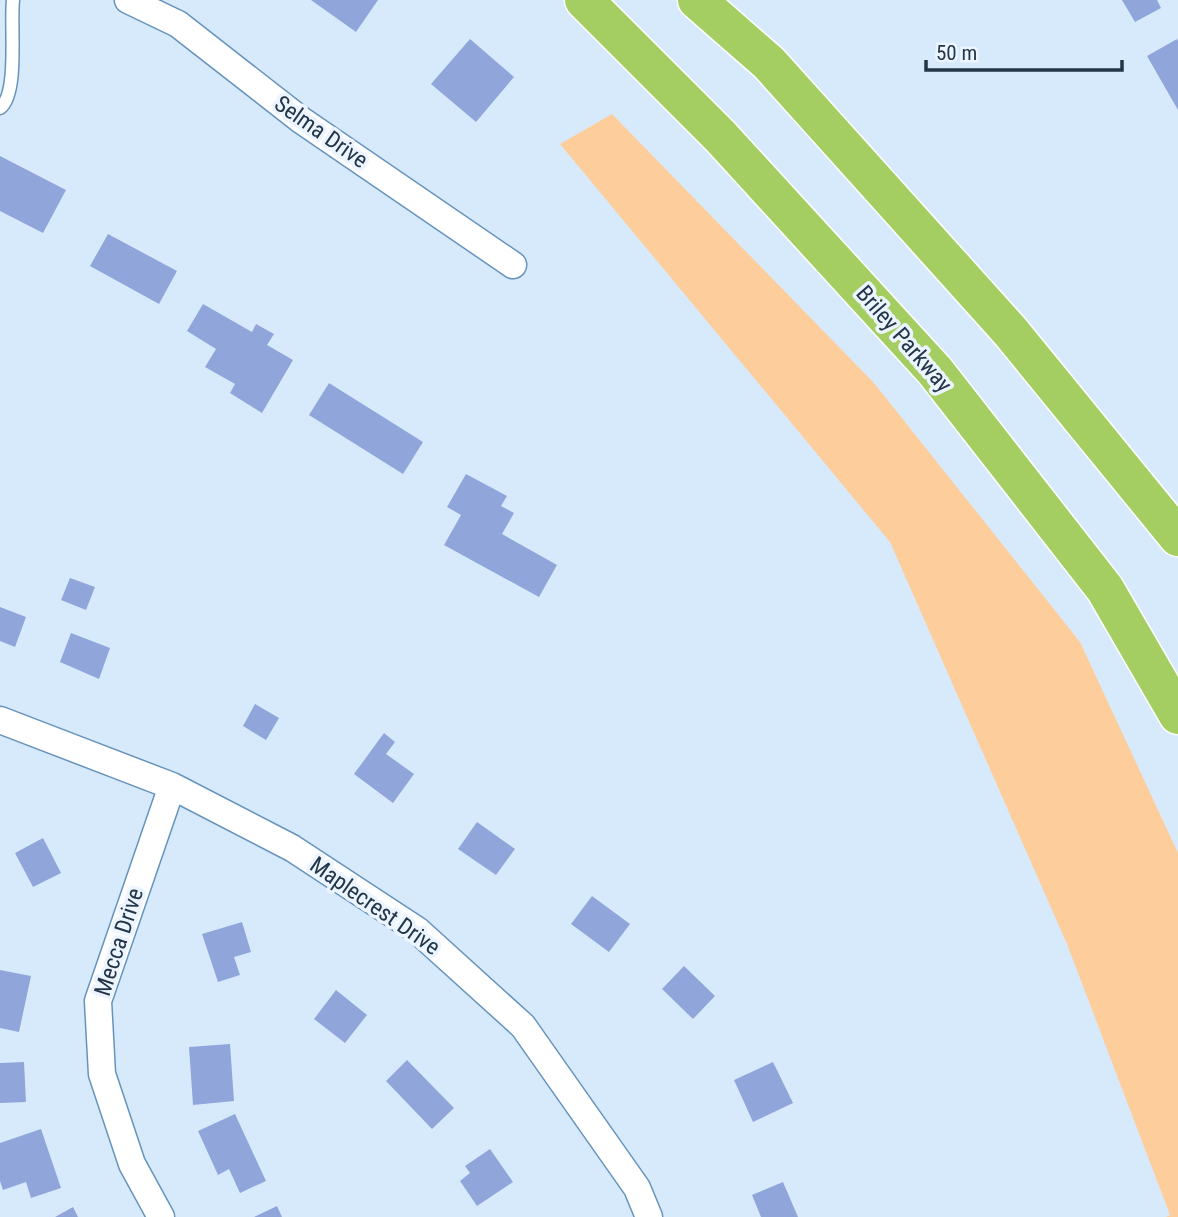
<svg xmlns="http://www.w3.org/2000/svg" width="1178" height="1217" font-family="'Roboto Condensed',sans-serif">
<style>
.green{fill:#fecd9c}
.building{fill:#90a6da}
.lines{fill:none;stroke-linecap:round;stroke-linejoin:round}
.lane-casing{stroke:#6693bc;stroke-width:15}
.street-casing{stroke:#6693bc;stroke-width:29}
.highway-casing{stroke:#fff;stroke-width:41}
.lane{stroke:#fff;stroke-width:12}
.street{stroke:#fff;stroke-width:26}
.highway{stroke:#a5ce62;stroke-width:38}
.labels{text-anchor:middle;dominant-baseline:central;stroke-width:7;stroke-linejoin:round;paint-order:stroke}
.street-label{font-size:23px;fill:#233648;stroke:#ecf5ff}
</style>
<rect width="100%" height="100%" fill="#d7eafc"/>
<!-- green -->
<path class="green" d="M612,114L874,383L1080,642L1178,853V1217H1166L1170,1215L1067,944L890,542L560,144Z"/>
<!-- building -->
<path class="building" d="M311,0H378L356,32Z
M1122,0H1157L1161,8L1135,22Z
M470,39L514,77L476,122L431,84Z
M1177,39L1178,41V110L1147,56Z
M0,156L66,190L43,233L0,211Z
M108,234L177,271L159,304L90,266Z
M203,304L252,332L256,324L274,334L267,345L293,360L262,413L230,393L235,384L205,367L216,349L187,331Z
M329,383L423,442L403,474L309,415Z
M466,474L507,496L501,506L514,513L502,534L557,565L539,597L444,545L461,515L447,507Z
M70,578L95,587L86,610L61,600Z
M0,607L26,617L15,647L0,641Z
M71,633L110,648L99,679L60,662Z
M255,704L279,718L266,740L243,726Z
M384,733L395,742L386,754L414,774L393,803L354,774Z
M477,822L515,849L496,875L458,849Z
M43,838L61,873L33,887L15,853Z
M592,896L630,924L609,952L571,924Z
M242,922L251,952L234,957L240,975L218,982L202,934Z
M684,966L715,996L693,1019L662,989Z
M0,970L31,976L19,1032L0,1028Z
M336,990L367,1015L345,1043L314,1019Z
M230,1044L234,1101L193,1105L189,1047Z
M407,1060L454,1108L432,1129L386,1081Z
M24,1062L26,1102L0,1103V1063Z
M773,1062L793,1103L753,1122L734,1080Z
M235,1114L266,1181L240,1193L229,1169L218,1175L198,1131Z
M41,1129L61,1188L31,1198L26,1182L3,1190L0,1181V1143Z
M490,1149L513,1182L477,1206L460,1181L470,1173L465,1166Z
M783,1182L798,1217H761L752,1195Z
M277,1206L282,1217H254Z
M73,1207L78,1217H55Z"/>
<g class="lines">
<!-- lane casing -->
<g class="lane-casing">
<path id="lane" d="M0,108C19,94 10,25 13,0"/>
</g>
<!-- street casing -->
<g class="street-casing">
<path id="street" d="M128,0L178,24L301,120L513,265
M0,720L172,786L292,848L417,930L523,1026L637,1188L649,1217
M161,1217L132,1164L102,1074L98,1001L172,786"/>
</g>
<!-- highway casing -->
<g class="highway-casing">
<path id="highway" d="M584,0L720,136L935,371L1105,589L1178,715
M697,0L769,63L1010,331L1178,537"/>
</g>
<!-- lane -->
<use href="#lane" class="lane"/>
<!-- street -->
<use href="#street" class="street"/>
<!-- highway -->
<use href="#highway" class="highway"/>
</g>
<g class="labels">
<!-- street labels -->
<g class="street-label">
<text transform="translate(321 132) rotate(35)">Selma Drive</text>
<text transform="translate(904 339) rotate(49)">Briley Parkway</text>
<text transform="translate(375 906) rotate(35)">Maplecrest Drive</text>
<text transform="translate(119 942) rotate(-72)">Mecca Drive</text>
</g>
</g>
<!-- scale -->
<path d="M926 60v10h196v-10" fill="none" stroke="#233648" stroke-width="3.5"/>
<text x="936" y="60" font-size="21" fill="#233648" stroke="#ecf5ff" stroke-width="5" paint-order="stroke">50 m</text>
</svg>
